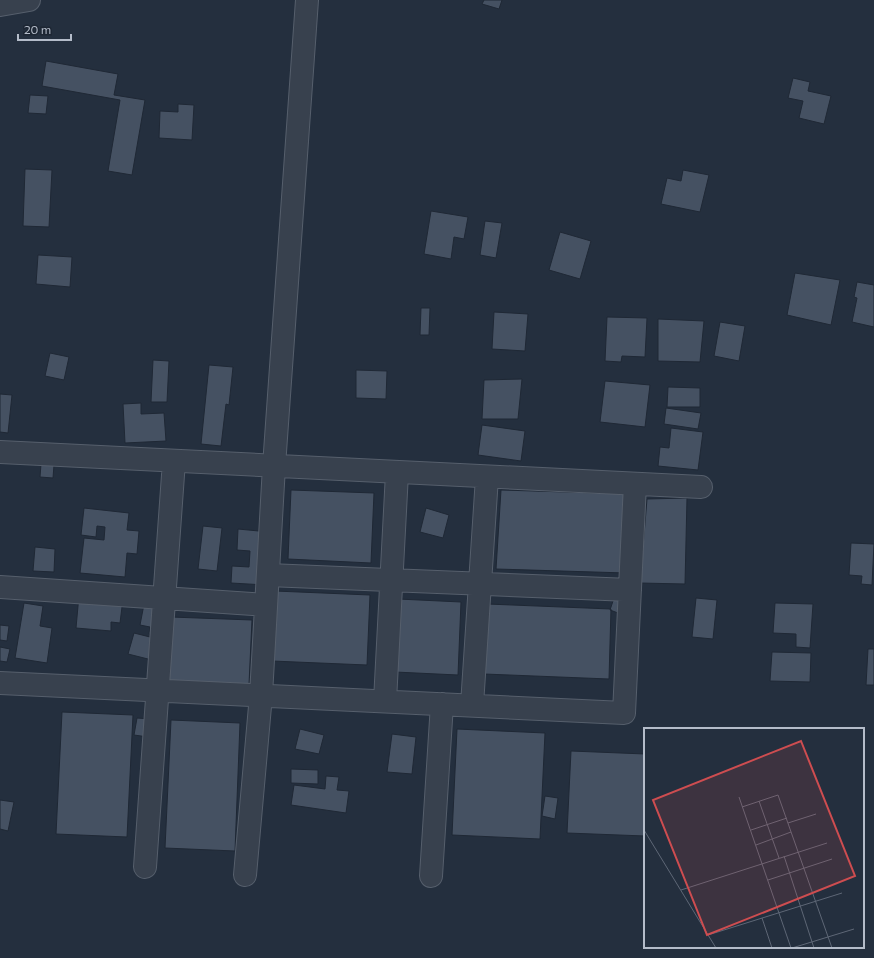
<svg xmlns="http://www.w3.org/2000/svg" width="874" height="958" font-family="Commissioner,sans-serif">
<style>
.building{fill:#455162;stroke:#1f2835}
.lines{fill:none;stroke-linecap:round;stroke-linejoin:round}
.minor-casing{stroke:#565f6c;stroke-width:24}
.minor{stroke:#38414e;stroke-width:22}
.inset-road{fill:none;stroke:#5e6776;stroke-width:1}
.view{fill:#ce4d50;fill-opacity:0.15;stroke:#ce4d50;stroke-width:2}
.inset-edge{fill:none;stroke:#b4bcc9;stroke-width:2}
</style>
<rect width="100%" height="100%" fill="#242f3e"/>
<!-- building -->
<path class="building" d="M484,0H502L499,9L482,4Z
M46,61L118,74L114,95L145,100L132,175L108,171L120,100L42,86Z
M793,78L810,82L808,91L831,96L824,124L799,118L803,101L788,98Z
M30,95L48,96L46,114L28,113Z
M178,104L194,105L192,140L159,138L160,111L178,112Z
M25,169L52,170L49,227L23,226Z
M683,170L709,175L700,212L661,204L667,178L681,181Z
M431,211L468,217L464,239L454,237L451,259L424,254Z
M485,221L502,223L496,258L480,255Z
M560,232L591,241L580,279L549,270Z
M38,255L72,257L70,287L36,284Z
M795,273L840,280L831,325L787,315Z
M857,282L874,285V327L852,322L857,298L854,297Z
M421,308H430L429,335H420Z
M494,312L528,314L525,351L492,349Z
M607,317L647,318L645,357L622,356L621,362L605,361Z
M658,319L704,321L700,362L658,361Z
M720,322L745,326L739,361L714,356Z
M50,353L69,357L64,380L45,376Z
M153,360L169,361L167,402H151Z
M209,365L233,367L229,405L226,404L221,446L201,444Z
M356,370L387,371L386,399L356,398Z
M522,379L518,419H482L484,380Z
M605,381L650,385L645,427L600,422Z
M668,387L700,388V407H667Z
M0,394L12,395L8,433L0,432Z
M141,403V414L164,413L166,441L125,443L123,404Z
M666,408L701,413L698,429L664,424Z
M482,425L525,431L521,461L478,455Z
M671,428L703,432L698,470L658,466L660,447L669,448Z
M41,464L54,465L53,478L40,477Z
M291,490L374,493L371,563L288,559Z
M501,490L631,494L626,573L496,569Z
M687,498L685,584L640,583L647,499Z
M84,508L129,513L127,530L139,531L137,554L127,553L125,577L80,573L84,538L104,540L105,527L97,526L96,537L81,535Z
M426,508L449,515L443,538L420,532Z
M203,526L222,528L217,571L198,569Z
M238,529L269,532L265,585L231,583L232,566L249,567L250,551L237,550Z
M851,543L874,544L872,585L861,584L862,576L849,575Z
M35,547L55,549L54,572L33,571Z
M275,591L370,595L367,665L272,661Z
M79,595L123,599L120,623L111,622V631L76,628Z
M615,595L631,601L626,616L610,610Z
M696,598L717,600L713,639L692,637Z
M145,599L169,603L163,636L149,634L150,627L140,625Z
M398,599L461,602L458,675L395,672Z
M24,603L43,606L40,626L52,628L47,663L15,658Z
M775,603L813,604L810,648L796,647V634L773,633Z
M487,604L611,609L609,679L484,674Z
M171,617L252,620L249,684L168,681Z
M0,625L9,626L7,641L0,640Z
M134,633L158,639L152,660L128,654Z
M0,647L10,649L7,662L0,661Z
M868,649H874V685H866Z
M772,652L811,653L810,682L770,681Z
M62,712L133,715L127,837L56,834Z
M137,718L151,719L148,737L134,735Z
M171,720L240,723L235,851L165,848Z
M300,729L324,735L319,754L295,749Z
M457,729L545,733L540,839L452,835Z
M392,734L416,737L412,774L387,772Z
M571,751L645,754V836L567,833Z
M291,769L318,770V784L291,783Z
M326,776L339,777L337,790L349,791L346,813L291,805L294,785L325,789Z
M545,796L558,798L555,819L542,816Z
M0,800L14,802L8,831L0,829Z"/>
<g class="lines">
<!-- minor casing -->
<g class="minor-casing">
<path id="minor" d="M0,5L29,0
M0,452L701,487
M268,575L630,590
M0,587L266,605
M0,683L624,713L635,484
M385,701L397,473
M472,705L487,477
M145,867L174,461
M245,875L261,695L274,466L307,0
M431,876L442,704"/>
</g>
<!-- minor -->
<use href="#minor" class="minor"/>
</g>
<!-- overview -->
<g transform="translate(644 728)">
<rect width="220" height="220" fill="#242f3e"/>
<path class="inset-road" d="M95,69L147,220M115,73L135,130M98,79L134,67L188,220M144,95L172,86M0,102L72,220M107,102L143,90M112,117L147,104M140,128L170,220M124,152L188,131M37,162L183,115M118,190L128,220M64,207L198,165M148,220L210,201"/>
<path class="view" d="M157,13L211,148L63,207L9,72Z"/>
<rect width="220" height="220" class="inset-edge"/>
</g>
<!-- scale -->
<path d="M18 34v6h53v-6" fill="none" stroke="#b4bcc9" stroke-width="2"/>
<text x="24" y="34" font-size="12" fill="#b4bcc9" stroke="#1d2633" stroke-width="3" paint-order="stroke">20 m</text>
</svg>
